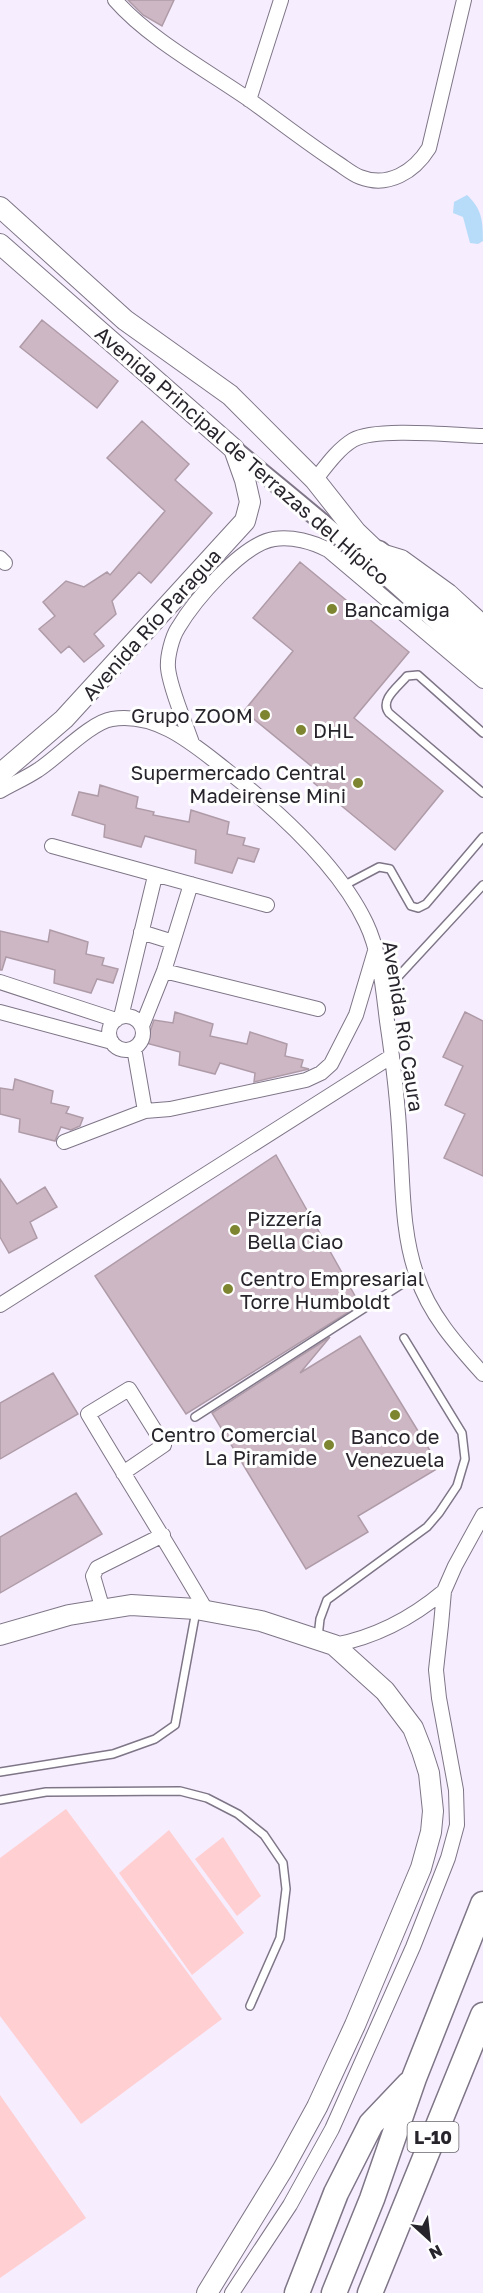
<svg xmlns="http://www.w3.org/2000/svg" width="483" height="2293" font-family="'Golos Text',sans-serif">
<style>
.green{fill:#ffcfd2}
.water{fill:#b7dcf9}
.building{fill:#cdb7c4;stroke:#af9ba7;stroke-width:1.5}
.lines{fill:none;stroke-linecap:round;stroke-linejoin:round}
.service-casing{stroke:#7e7587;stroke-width:10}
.minor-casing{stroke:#7e7587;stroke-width:16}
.tertiary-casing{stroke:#7e7587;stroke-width:20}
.secondary-casing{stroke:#7e7587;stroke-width:22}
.motorway-casing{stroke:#7e7587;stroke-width:27}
.service{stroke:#fff;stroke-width:7}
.minor{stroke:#fff;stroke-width:14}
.tertiary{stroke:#fff;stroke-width:16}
.secondary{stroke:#fff;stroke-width:20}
.motorway{stroke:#fff;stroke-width:24}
.poi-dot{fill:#7d8531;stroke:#fefefe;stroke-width:2}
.labels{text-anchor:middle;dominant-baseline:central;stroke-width:6;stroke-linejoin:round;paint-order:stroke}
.shield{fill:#fefefe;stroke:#68656b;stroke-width:1.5}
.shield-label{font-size:18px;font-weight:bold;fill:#28242c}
.street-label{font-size:20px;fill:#28242c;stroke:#fefefe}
.poi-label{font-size:20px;fill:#28242c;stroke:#fefefe;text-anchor:start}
</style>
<rect width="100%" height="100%" fill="#f6edfe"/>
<!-- green -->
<path class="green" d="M66,1809L222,2019L81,2124L0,2016V1858Z
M169,1830L244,1933L192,1975L119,1873Z
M223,1837L261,1896L237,1916L195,1859Z
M0,2095L86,2218L0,2278Z"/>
<!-- water -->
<path class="water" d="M467,195C482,209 483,221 483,241L478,244L470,243L463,217L453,213L454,202Z"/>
<!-- building -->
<path class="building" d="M128,0H174L162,26L143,15Z
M42,320L118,381L97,408L20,347Z
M142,421L189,464L175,480L212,513L151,583L139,572L112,601L116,614L94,634L104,646L84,662L69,646L61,653L39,629L55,616L43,602L66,581L84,587L107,572L110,575L165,511L107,458Z
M300,562L409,652L354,718L443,791L395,850L309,779L316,770L244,711L293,651L253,618Z
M100,785L138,797L136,808L154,812L153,815L189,822L191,810L229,822L227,834L245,838L243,845L259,849L254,862L238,858L232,873L195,863L196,850L145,836L141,847L104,837L105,825L72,815L79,792L98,796Z
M50,930L88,942L86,954L104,958L102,965L118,969L113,983L97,979L91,993L54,983L55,970L6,957L2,970H0V931L48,942Z
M175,1012L213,1024L210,1036L247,1044L250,1032L287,1044L285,1056L303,1060L301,1067L309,1069L254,1082L255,1073L220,1063L215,1074L179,1065L180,1052L146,1043L154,1020L173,1023Z
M465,1012L483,1021V1176L444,1158L465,1114L445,1105L463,1066L443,1057Z
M15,1079L53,1091L51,1103L69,1107L66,1113L83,1118L80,1126L71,1130L61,1127L55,1141L19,1132L20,1119L0,1114V1088L13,1090Z
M276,1155L359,1303L355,1308L186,1414L95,1276Z
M0,1179L17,1204L45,1187L57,1207L30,1222L37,1238L9,1253L0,1237Z
M360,1336L440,1467L358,1516L368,1532L306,1569L212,1413L330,1337L300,1373Z
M53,1373L78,1414L0,1459V1403Z
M76,1493L102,1534L0,1593V1537Z"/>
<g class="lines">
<!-- service casing -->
<g class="service-casing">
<path id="service" d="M483,733L418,675L407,676C398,687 379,700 389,713L483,793
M343,886L379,867L390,869L411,906L418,908L426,904L483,837
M383,993L483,885
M195,1417L416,1275
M318,1637L320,1619L327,1600L427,1527L439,1513L457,1486L465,1459L462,1433L404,1338
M0,1772L113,1754L155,1739L175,1725L196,1611
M0,1800L46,1792L180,1791L207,1798L238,1814L264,1835L283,1863L286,1889L280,1938L250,2006"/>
</g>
<!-- minor casing -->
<g class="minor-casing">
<path id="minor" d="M115,0C149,39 208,71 251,101C279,121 307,143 336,162C344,167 352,174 360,177C388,188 414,172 429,148L464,0
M249,100L281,0
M315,480C326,466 338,449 353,440C375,427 454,435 483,436
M0,558L5,563
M192,743C185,722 170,689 168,668C167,657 172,637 178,628C194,601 242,544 274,539C292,536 313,542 328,550L483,681
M0,791C12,784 26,778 38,770C57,758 91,722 112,719C157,712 193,744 225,769C276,809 338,864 366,923C380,952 383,989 387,1021C393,1061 398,1103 400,1144C403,1188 402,1234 417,1276C429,1314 457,1345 483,1374
M52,846L267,905
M141,932L173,942
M164,971L318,1009
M0,982L116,1020
M0,1012L112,1042
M109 1033a17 17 0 1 1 34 0a17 17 0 1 1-34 0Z
M121,1017L155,876
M142,1026L164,971L191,884
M134,1048L145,1111
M64,1142L145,1111L170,1109L306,1080L321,1073L331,1064L356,1015L375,951
M0,1305L392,1056
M123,1473L164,1445L129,1389L88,1414C127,1480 168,1544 206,1610
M103,1610L93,1576L97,1568L163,1535
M334,1645C376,1637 412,1618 444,1591
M232,2293L290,2205L332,2129L413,1947L448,1858L457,1825L456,1790L439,1698L436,1670L441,1625L444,1591L455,1566L483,1515"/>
</g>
<!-- tertiary casing -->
<g class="tertiary-casing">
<path id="tertiary" d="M234,449C319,520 407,589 483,669"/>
</g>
<!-- secondary casing -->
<g class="secondary-casing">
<path id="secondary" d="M0,207L125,320L230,395L315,480L356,532L378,553L401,560L448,594L483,626
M0,244L234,449L245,480L250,502L245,521L64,719L0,774
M0,1635L69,1615L131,1605L196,1609L261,1621L334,1645L385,1691L413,1728L422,1751L429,1773L433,1811L431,1832L421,1868L355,2025L317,2107L283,2169L207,2293"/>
</g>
<!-- motorway casing -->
<g class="motorway-casing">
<path id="motorway" d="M378,553L483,649
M297,2293L336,2193L371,2124L409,2084
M334,2293L372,2199L414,2078L483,1904
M370,2293L483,2015"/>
</g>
<!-- service -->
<use href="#service" class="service"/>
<!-- minor -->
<use href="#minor" class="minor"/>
<!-- tertiary -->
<use href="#tertiary" class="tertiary"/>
<!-- secondary -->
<use href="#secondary" class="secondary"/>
<!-- motorway -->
<use href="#motorway" class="motorway"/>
</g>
<!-- markers -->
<g class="poi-dot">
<circle cx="332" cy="609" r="6"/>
<circle cx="265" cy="715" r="6"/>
<circle cx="301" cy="730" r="6"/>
<circle cx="358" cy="783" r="6"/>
<circle cx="235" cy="1230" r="6"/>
<circle cx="228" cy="1289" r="6"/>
<circle cx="395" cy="1415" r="6"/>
<circle cx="329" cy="1445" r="6"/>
</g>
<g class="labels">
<!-- shield labels -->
<rect class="shield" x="407.5" y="2122" width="51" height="30" rx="4.5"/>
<g class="shield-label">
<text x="433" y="2137">L-10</text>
</g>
<!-- street labels -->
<g class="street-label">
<text transform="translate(243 455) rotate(41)">Avenida Principal de Terrazas del Hípico</text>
<text transform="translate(151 624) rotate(-48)">Avenida Río Paragua</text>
<text transform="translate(404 1026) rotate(81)">Avenida Río Caura</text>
</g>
<!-- poi labels -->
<g class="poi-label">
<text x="344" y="609">Bancamiga</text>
<text x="253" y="715" text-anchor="end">Grupo ZOOM</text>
<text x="313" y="730">DHL</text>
<text x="346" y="772" text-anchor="end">Supermercado Central<tspan x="346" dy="23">Madeirense Mini</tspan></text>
<text x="247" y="1218">Pizzería<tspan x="247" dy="23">Bella Ciao</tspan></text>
<text x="240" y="1278">Centro Empresarial<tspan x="240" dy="23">Torre Humboldt</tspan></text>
<text x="317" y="1434" text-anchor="end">Centro Comercial<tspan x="317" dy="23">La Piramide</tspan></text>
<text x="395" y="1436" text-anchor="middle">Banco de<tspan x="395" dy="23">Venezuela</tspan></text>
</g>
</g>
<!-- north arrow -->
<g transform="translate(429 2239) rotate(153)" stroke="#fefefe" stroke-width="4.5" paint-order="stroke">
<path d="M0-4.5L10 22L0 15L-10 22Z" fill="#28242c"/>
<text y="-9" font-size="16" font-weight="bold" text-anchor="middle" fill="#28242c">N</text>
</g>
</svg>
